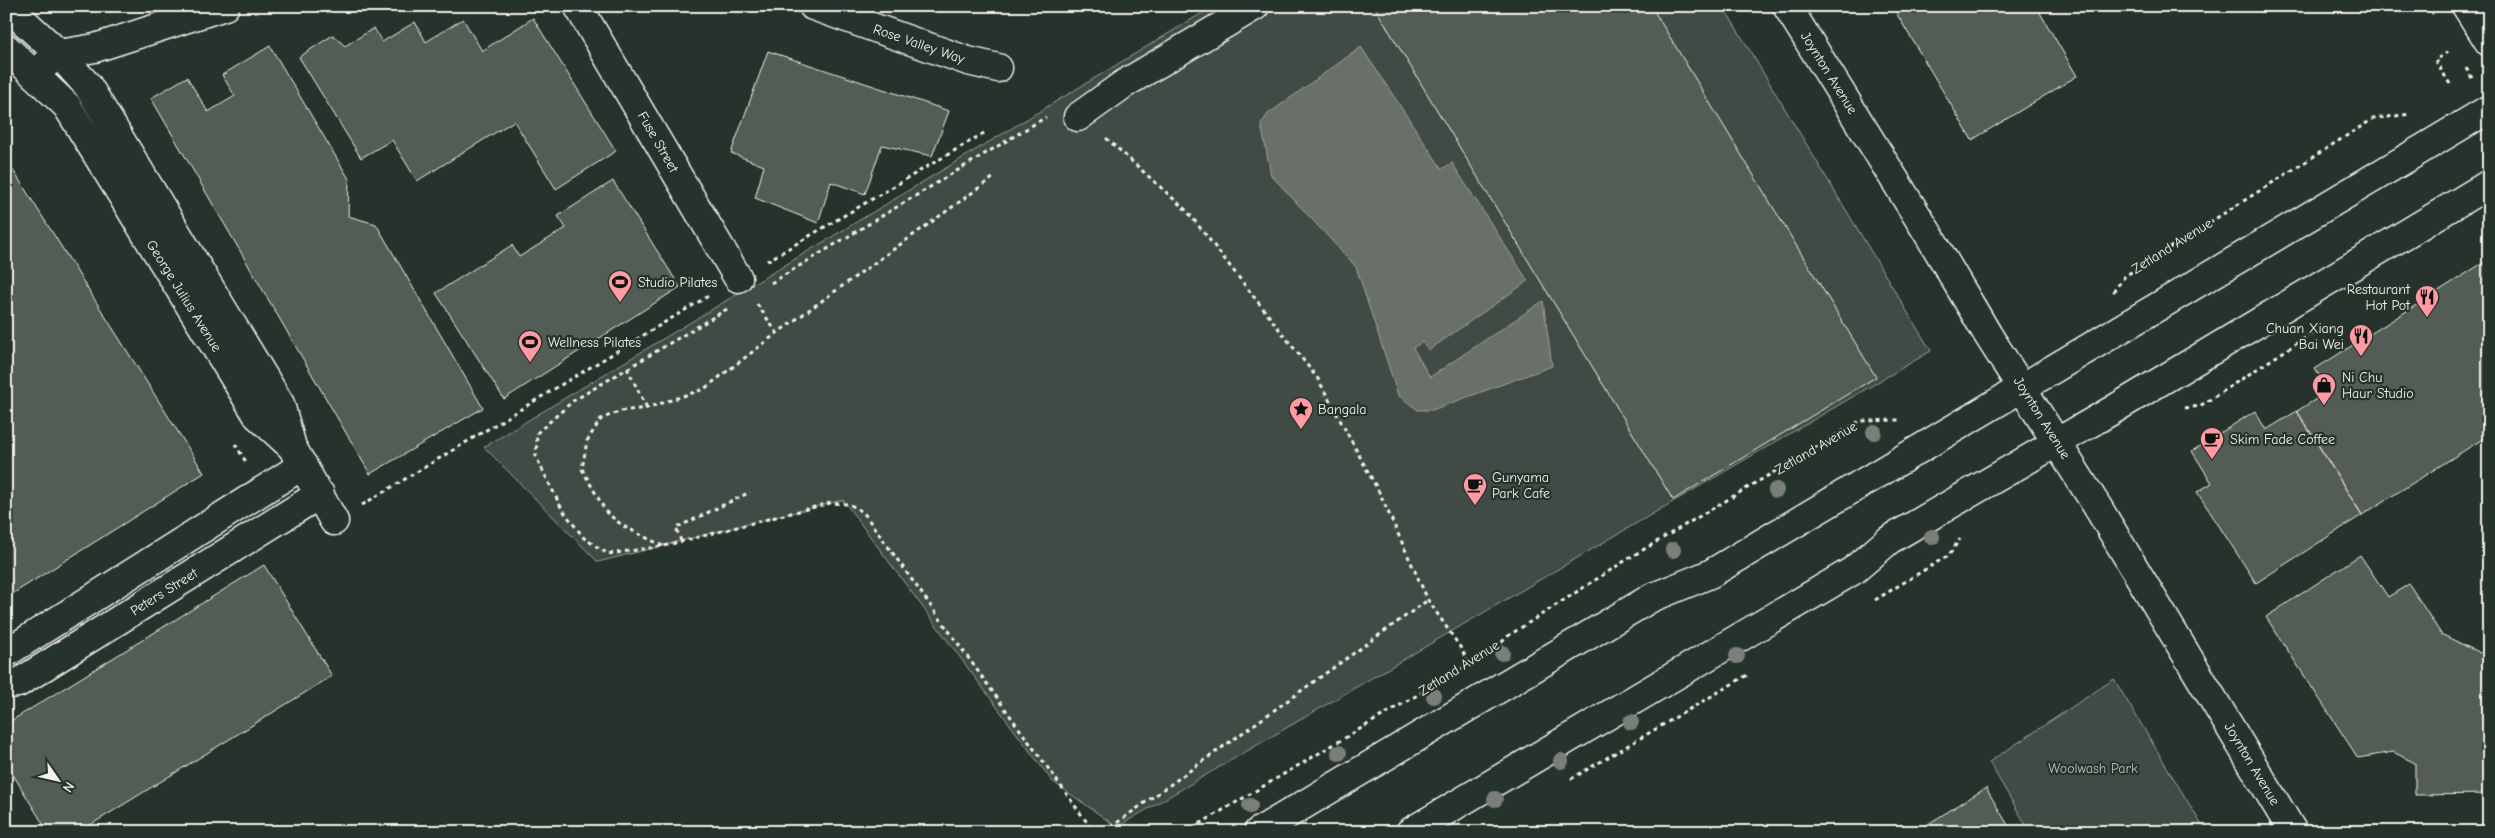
<svg xmlns="http://www.w3.org/2000/svg" width="2495" height="838" font-family="'Comic Neue',sans-serif">
<style>
.green{fill:#414b45;stroke:#9a9e96}
.water{fill:#676f68;stroke:#9fa39b}
.building{fill:#525c55;stroke:#f4f1e8}
.lines{fill:none;stroke-linecap:round;stroke-linejoin:round}
.street-casing{stroke:#f4f1e8;stroke-width:31}
.secondary-casing{stroke:#f4f1e8;stroke-width:31}
.path{stroke:#f4f1e8;stroke-width:3;stroke-dasharray:4 4;stroke-linecap:butt}
.street{stroke:#26332d;stroke-width:28}
.secondary{stroke:#26332d;stroke-width:28}
.tree{fill:#7a8079}
.labels{text-anchor:middle;dominant-baseline:central;stroke-width:4.5;stroke-linejoin:round;paint-order:stroke}
.street-label{font-size:14px;fill:#f4f1e8;stroke:#26332d}
.poi-label{font-size:14px;fill:#f4f1e8;stroke:#26332d;text-anchor:start}
.park-label{font-size:14px;fill:#bebfb7;stroke:#26332d}
</style>
<rect width="100%" height="100%" fill="#26332d"/>
<filter id="ink" filterUnits="userSpaceOnUse"><feTurbulence type="fractalNoise" baseFrequency=".02" numOctaves="2"/><feDisplacementMap in="SourceGraphic" scale="10" xChannelSelector="R" yChannelSelector="G"/><feConvolveMatrix kernelMatrix="1 2 1 2 8 2 1 2 1" color-interpolation-filters="sRGB"/></filter>
<g filter="url(#ink)">
<!-- green -->
<path class="green" d="M1214,6H1723L1931,351L1117,827L1052,781L843,500L598,562L484,447Z
M2114,679L2206,832H2030L1989,762Z"/>
<!-- water -->
<path class="water" d="M1361,47L1442,169L1452,163L1528,281L1429,350L1422,342L1413,348L1430,377L1543,301L1552,366L1432,410H1418L1398,395L1356,267L1271,175L1261,124L1268,114Z"/>
<!-- building -->
<path class="building" d="M1374,6H1651L1876,377L1673,500Z
M1892,6L1998,8L2036,6L2077,76L1972,140Z
M533,18L616,151L556,189L514,121L417,181L392,140L361,158L299,57L333,35L345,46L374,28L382,42L415,22L426,42L463,19L482,51Z
M270,46L349,179L348,216L376,224L483,408L370,474L151,98L187,77L208,112L235,96L222,75Z
M768,51L949,111L932,156L882,145L865,194L831,182L818,223L755,198L764,166L731,153Z
M6,159L204,473L6,598Z
M613,181L680,287L504,399L436,293L512,245L519,257L566,228L558,216Z
M2489,259V435L2362,515L2297,411L2329,391L2315,369Z
M2255,411L2266,430L2297,411L2362,515L2256,583L2197,492L2212,483L2192,451Z
M2360,555L2388,597L2409,584L2441,634L2480,653H2489V794L2415,795V763L2393,752L2358,758L2266,617Z
M264,565L332,676L79,832H48L6,763V724Z
M1986,788L2012,832H1915Z"/>
<g class="lines">
<!-- street casing -->
<g class="street-casing">
<path id="street" d="M7,6L59,54L88,86L280,404L292,447L334,521
M578,6L738,278
M813,6L968,61L998,68
M2466,6L2489,42
M6,48L67,106L258,416L292,447
M47,63L59,54L95,48L225,6
M1078,117L1124,84L1255,6
M6,653L303,465
M6,684L18,683L320,494
M1258,832L1651,598L1710,574L2489,109
M1410,832L1854,570L1889,540L2111,411L2489,184"/>
</g>
<!-- secondary casing -->
<g class="secondary-casing">
<path id="secondary" d="M1787,6L1929,235L1988,335L2097,506L2293,832"/>
</g>
<!-- path -->
<path class="path" d="M2428,6L2433,14
M2466,68L2473,80
M2450,84L2435,60L2450,51
M1106,138L1187,211L1318,379L1380,494L1428,600L1460,647L1471,667
M767,261L986,132
M771,283L1046,117
M2113,292L2125,276L2373,119L2411,114
M757,304L777,333
M727,309L573,401L537,433L536,457L562,509L584,538L608,554L664,546L830,503L849,504L863,512L1094,832
M627,368L647,408
M2185,408L2200,406L2314,332
M235,444L246,462
M362,505L710,295
M681,541L676,528L750,492
M663,546L623,526L606,512L582,469L587,441L601,419L621,411L647,408L704,389L777,333L994,177
M1875,600L1949,555L1960,539
M1496,648L1508,636L1631,557L1860,421L1899,420
M1571,779L1749,674
M1104,832L1428,600
M1186,832L1463,668"/>
<!-- street -->
<use href="#street" class="street"/>
<!-- secondary -->
<use href="#secondary" class="secondary"/>
</g>
<!-- trees -->
<g class="tree">
<circle cx="1874" cy="432" r="8"/>
<circle cx="1776" cy="490" r="8"/>
<circle cx="1932" cy="537" r="8"/>
<circle cx="1673" cy="550" r="8"/>
<circle cx="1502" cy="653" r="8"/>
<circle cx="1737" cy="656" r="8"/>
<circle cx="1434" cy="696" r="8"/>
<circle cx="1631" cy="722" r="8"/>
<circle cx="1339" cy="753" r="8"/>
<circle cx="1561" cy="761" r="8"/>
<circle cx="1495" cy="799" r="8"/>
<circle cx="1250" cy="806" r="8"/>
</g>
</g>
<!-- icons -->
<defs>
<g id="stadium-pin" transform="scale(1.25)"><path d="M0 17L-7.5 6A9.5 9.5 0 1 1 7.5 6Z" fill="#ff9aa2" stroke="#26332d"/><path d="M0-5a6.5 5 0 1 0 0 10a6.5 5 0 1 0 0-10ZM-3.5-1.8h7v3.6h-7Z" fill="#111"/></g>
<g id="restaurant-pin" transform="scale(1.25)"><path d="M0 17L-7.5 6A9.5 9.5 0 1 1 7.5 6Z" fill="#ff9aa2" stroke="#26332d"/><path d="M-5-6h1v4h1v-4h1v4h1v-4h1v5L-1.5 .5V6h-2V.5L-5-1ZM5-6V6H3V1.5H1.5Q1.5-4 5-6Z" fill="#111"/></g>
<g id="shop-pin" transform="scale(1.25)"><path d="M0 17L-7.5 6A9.5 9.5 0 1 1 7.5 6Z" fill="#ff9aa2" stroke="#26332d"/><path d="M-5-2.5h2.3a2.7 3.5 0 0 1 5.4 0H5L5.5 6h-11ZM-1.5-2.5h3a1.5 2.3 0 0 0-3 0Z" fill="#111"/></g>
<g id="sight-pin" transform="scale(1.25)"><path d="M0 17L-7.5 6A9.5 9.5 0 1 1 7.5 6Z" fill="#ff9aa2" stroke="#26332d"/><path d="M0-6L1.8-2.2L6-1.7L2.9 1.2L3.7 5.4L0 3.3L-3.7 5.4L-2.9 1.2L-6-1.7L-1.8-2.2Z" fill="#111"/></g>
<g id="cafe-pin" transform="scale(1.25)"><path d="M0 17L-7.5 6A9.5 9.5 0 1 1 7.5 6Z" fill="#ff9aa2" stroke="#26332d"/><path d="M-5.5-4.5H6V0H3Q3 3.5 0 3.5H-2.5Q-5.5 3.5-5.5 0ZM3-3.2v2h1.7v-2ZM-6 4.5H4V6H-6Z" fill="#111"/></g>
</defs>
<g fill-rule="evenodd">
<use href="#stadium-pin" x="620" y="282"/>
<use href="#restaurant-pin" x="2427" y="297"/>
<use href="#restaurant-pin" x="2361" y="336"/>
<use href="#stadium-pin" x="530" y="342"/>
<use href="#shop-pin" x="2324" y="385"/>
<use href="#sight-pin" x="1301" y="409"/>
<use href="#cafe-pin" x="2212" y="439"/>
<use href="#cafe-pin" x="1475" y="485"/>
</g>
<g class="labels">
<!-- street labels -->
<g class="street-label">
<text transform="translate(919 44) rotate(19)">Rose Valley Way</text>
<text transform="translate(1829 73) rotate(58)">Joynton Avenue</text>
<text transform="translate(658 142) rotate(60)">Fuse Street</text>
<text transform="translate(2172 246) rotate(-32)">Zetland Avenue</text>
<text transform="translate(184 296) rotate(58)">George Julius Avenue</text>
<text transform="translate(2042 418) rotate(58)">Joynton Avenue</text>
<text transform="translate(1816 448) rotate(-30)">Zetland Avenue</text>
<text transform="translate(164 592) rotate(-32)">Peters Street</text>
<text transform="translate(1459 668) rotate(-32)">Zetland Avenue</text>
<text transform="translate(2252 764) rotate(59)">Joynton Avenue</text>
</g>
<!-- poi labels -->
<g class="poi-label">
<text x="638" y="282">Studio Pilates</text>
<text x="2410" y="289" text-anchor="end">Restaurant<tspan x="2410" dy="16">Hot Pot</tspan></text>
<text x="2344" y="328" text-anchor="end">Chuan Xiang<tspan x="2344" dy="16">Bai Wei</tspan></text>
<text x="548" y="342">Wellness Pilates</text>
<text x="2342" y="377">Ni Chu<tspan x="2342" dy="16">Haur Studio</tspan></text>
<text x="1318" y="409">Bangala</text>
<text x="2230" y="439">Skim Fade Coffee</text>
<text x="1492" y="477">Gunyama<tspan x="1492" dy="16">Park Cafe</tspan></text>
</g>
<!-- park labels -->
<g class="park-label">
<text x="2093" y="768">Woolwash Park</text>
</g>
</g>
<!-- margin -->
<rect width="2495" height="838" fill="none" stroke="#26332d" stroke-width="25"/>
<rect x="12" y="12" width="2470" height="813" fill="none" stroke="#f4f1e8" stroke-width="2" filter="url(#ink)"/>
<!-- north arrow -->
<g transform="translate(58 780) rotate(124)" stroke="#26332d" stroke-width="4" paint-order="stroke">
<path d="M0-4L9 19L0 12L-9 19Z" fill="#f4f1e8"/>
<text y="-8" font-size="14" font-weight="bold" text-anchor="middle" fill="#f4f1e8">N</text>
</g>
</svg>
